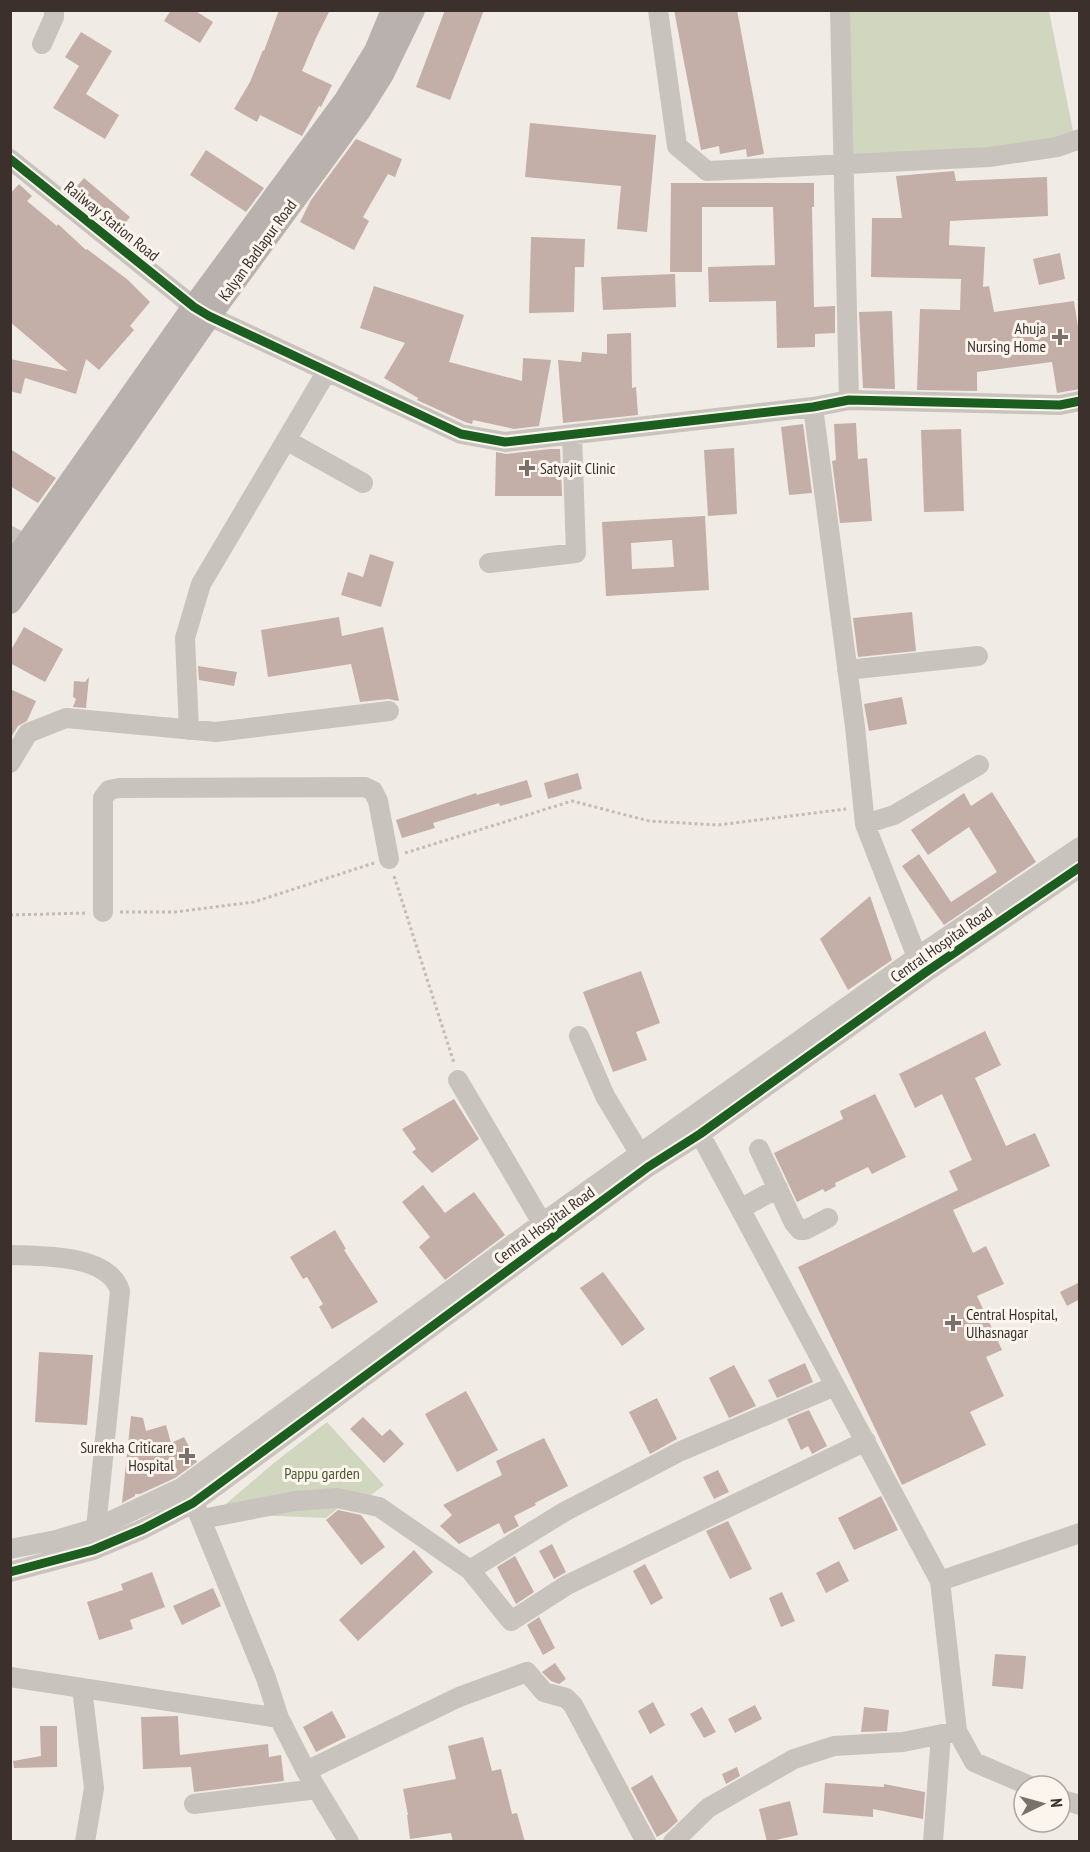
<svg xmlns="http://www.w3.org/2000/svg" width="1090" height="1852" font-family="'PT Sans Narrow',sans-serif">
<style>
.green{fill:#d1d6bf}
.building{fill:#c3afa7;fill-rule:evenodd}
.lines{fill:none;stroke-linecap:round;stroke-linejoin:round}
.path{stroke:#c2bbb6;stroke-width:3;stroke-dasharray:3 3;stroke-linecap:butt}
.minor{stroke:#c9c3be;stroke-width:20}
.major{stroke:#b8b1ad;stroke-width:24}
.cycleway-casing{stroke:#fbf5ee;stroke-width:13}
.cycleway{stroke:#1b5e20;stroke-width:9}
.poi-dot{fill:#7a716c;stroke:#fbf5ee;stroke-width:2}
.labels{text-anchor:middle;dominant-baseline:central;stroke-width:6;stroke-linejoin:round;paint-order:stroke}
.street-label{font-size:16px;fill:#3b302b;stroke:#fbf5ee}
.poi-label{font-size:16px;fill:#3b302b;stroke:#fbf5ee;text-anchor:end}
.park-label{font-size:16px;fill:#4a5a2e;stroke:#fbf5ee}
</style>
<rect width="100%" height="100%" fill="#f0ebe5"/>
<!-- green -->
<path class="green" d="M844,11H1049L1075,141L843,165Z
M327,1422L384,1485L357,1506L350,1498L326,1518L252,1515L220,1509L275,1462Z"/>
<!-- building -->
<path class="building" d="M171,10H194L213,22L200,43L164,21Z
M279,10H330L316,38L302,71L332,85L321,107L319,106L302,136L260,115L257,122L234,109L250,82L263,50L264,51Z
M445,10H484L450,100L416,87Z
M674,10H737L764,154L747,157L746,149L720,154L719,146L701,150Z
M81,32L112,51L86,94L119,115L105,139L53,108L79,66L65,57Z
M530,123L656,135L647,232L617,229L621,186L525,177Z
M356,139L402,159L395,177L388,174L363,217L369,221L354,250L300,222L311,200Z
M206,150L264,188L246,212L190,175Z
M954,171L956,181L1047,177L1048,216L950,221L949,245L985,247L983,287L989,286L994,312L1074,301L1080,340V389L1057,393L1052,362L977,372V391L917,390L920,309L960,310L961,279L871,277L872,218H902L896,176Z
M84,178L130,217L119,231L71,193Z
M671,183H814V207H812L814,307L835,306V333L815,334V347L777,348L776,301L709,302L708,267L775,265L773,207H702V272H670Z
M19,184L32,196L27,201L57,226L58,224L86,250L87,249L128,280L150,302L130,326L134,330L99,370L86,359L76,394L25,378L21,394L10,391V359L68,371L10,322V194Z
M531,237L585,239L584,267H575L574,312L529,313Z
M1060,253L1065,279L1039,285L1033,259Z
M675,274L676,307L603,310L601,277Z
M374,286L464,315L449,362L522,381L523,358L551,360L539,426L514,429L473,420L472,424L465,422L417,400L418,398L384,378L405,343L360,328Z
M892,311L895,389L863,388L859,312Z
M631,333L632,388L636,387L638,415L563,423L558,360L581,362L582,352L607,354V334Z
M856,423L858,459L867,458L872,521L840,523L832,461L836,460L834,424Z
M803,424L812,493L789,495L781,427Z
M961,429L964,511L924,512L921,430Z
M734,448L737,514L708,516L704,450Z
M10,449L56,478L38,503L10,486Z
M550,449H560L562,496H495L496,452L506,454Z
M705,516L709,590L606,596L602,522ZM672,540L674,567L632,569L631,543Z
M370,554L394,562L381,607L341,595L348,572L363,577Z
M912,612L916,651L858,657L853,618Z
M339,617L342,636L383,627L399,701L388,699L360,702L351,664L268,677L261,630Z
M24,627L63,649L45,682L10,663V652Z
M198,666L237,672L234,686L199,680Z
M89,677L86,708L73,707L76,699L73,697L74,681L85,682Z
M10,689L36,701L27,721L18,726L10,739Z
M902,697L907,724L869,731L864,704Z
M578,773L582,789L548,799L544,783Z
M527,780L532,797L500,806L499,803L433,823L435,828L402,838L396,820L476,793L477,795Z
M992,792L1036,862L944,925L902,866L919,854L951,902L997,872L969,827L928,855L911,830L964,793L971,806Z
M870,896L892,960L848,990L820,939Z
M641,971L660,1023L636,1032L647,1060L613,1072L583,992Z
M985,1031L1001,1065L975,1078L1006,1146L1035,1133L1050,1166L953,1210L973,1253L986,1246L1004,1284L977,1296L1002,1350L986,1357L1004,1396L970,1412L986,1445L902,1485L798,1267L958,1190L949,1171L972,1160L942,1094L915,1108L899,1074Z
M875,1094L906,1157L872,1174L868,1167L835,1183L836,1186L825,1192L823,1189L797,1202L774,1153L843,1119L840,1111Z
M454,1099L479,1139L432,1173L412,1152L416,1149L402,1129Z
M423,1185L445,1213L474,1192L505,1235L445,1280L419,1247L430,1237L402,1202Z
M335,1230L346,1249L344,1250L378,1302L332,1329L319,1307L323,1304L307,1277L303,1279L290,1257Z
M603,1272L645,1329L622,1346L580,1288Z
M1080,1282V1299L1067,1306L1060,1292Z
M39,1352L93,1355L87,1425L35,1422Z
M805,1363L813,1382L777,1398L768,1380Z
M734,1365L756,1406L729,1418L709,1378Z
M466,1391L498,1450L457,1472L425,1414Z
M657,1398L677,1439L650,1454L629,1412Z
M809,1410L827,1446L812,1454L808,1446L801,1450L787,1419Z
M131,1416L143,1418L146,1431L166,1425L171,1443L184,1437L197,1462L175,1478L140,1494H135V1496L122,1503Z
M363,1417L382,1436L390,1429L404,1444L384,1463L350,1429Z
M544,1438L568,1486L535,1503L536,1505L514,1516L519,1526L504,1534L499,1523L459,1544L440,1526L452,1515L443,1505L502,1475L496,1461Z
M718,1470L729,1492L714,1499L703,1477Z
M881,1496L898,1530L854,1550L838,1518Z
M338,1510L361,1515L385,1547L361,1565L326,1520Z
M728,1521L752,1569L730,1579L706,1531Z
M552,1544L566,1572L554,1579L539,1551Z
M414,1550L433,1572L358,1641L339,1620Z
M515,1556L534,1592L516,1604L497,1567Z
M839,1561L849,1581L826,1593L816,1573Z
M645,1564L663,1598L651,1605L633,1571Z
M152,1572L165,1607L130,1620L133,1629L99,1640L87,1602L123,1590L121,1584Z
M213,1588L221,1606L182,1625L173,1606Z
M782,1592L795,1621L781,1627L769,1598Z
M539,1617L555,1648L543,1655L527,1625Z
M995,1654L1026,1656L1023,1689L992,1686Z
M555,1663L566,1679L559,1684L551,1681L542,1672Z
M653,1702L665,1725L650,1734L638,1711Z
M755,1705L762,1719L735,1733L728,1719Z
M702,1707L716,1732L704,1738L690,1714Z
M864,1707L889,1710L887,1731L861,1732Z
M332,1711L346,1737L316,1752L303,1727Z
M178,1716L180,1755L268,1744L269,1757L281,1755L284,1781L194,1792L191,1767L143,1769L141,1717Z
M40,1726H57V1767L14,1768L13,1761L41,1756Z
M483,1737L492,1771L501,1769L512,1814L517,1813L525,1842H453L451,1833L410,1839L407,1815H408L403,1789L456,1779L448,1746Z
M737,1767L740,1776L726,1784L722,1774Z
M652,1775L678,1821L667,1831L657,1837L631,1788Z
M825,1783L884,1787V1784L925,1792L923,1819L873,1809V1817L823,1813Z
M790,1801L798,1835L767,1842L759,1809Z"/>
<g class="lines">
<!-- path -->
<path class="path" d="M405,853L572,801L649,821L718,825L846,809
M394,876L454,1063
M120,912H175L254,902L374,863
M10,915L87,913"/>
<!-- minor -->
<path class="minor" d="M658,10L677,146L707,171L989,157L1057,147L1080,139
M840,10L849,400
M42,44L54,17V10
M10,159L194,307L209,316L461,434L505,442L813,407L849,400L1060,405L1080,401
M813,407L855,727L865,824L917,957L923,967
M286,440L363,483
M10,536L40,552
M489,563L576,553L572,435
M847,670L978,656
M189,730L185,638L201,584L327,371
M10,763L28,733L66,718L216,732L389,711
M865,824L894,815L979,765
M103,912V798L109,790L119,788L365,787L373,791L378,801L389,859
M579,1036L605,1096L640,1154
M458,1080L548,1233
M693,1126L700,1134L940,1581L957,1731L974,1762L1030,1786
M759,1149L794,1223L800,1230H805L828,1218
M740,1209L778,1188
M10,1255C42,1256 109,1254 120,1291L96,1528
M197,1510L266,1678L279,1718L306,1771L349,1842
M202,1519L295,1501L337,1498L379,1507L470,1570L511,1621L567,1585L866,1441
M10,1549L56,1540L96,1528L181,1488L542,1223L917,957L1080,847
M470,1570L564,1512L681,1451L835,1386
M10,1572L93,1550L143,1529L193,1503L648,1167L700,1134L926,972L1080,867
M940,1581L1080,1533
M10,1677L279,1718
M82,1688L94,1788L85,1842
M306,1771L459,1697L527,1672L544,1692L566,1698L573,1705L646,1842
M1060,1799L1080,1805
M194,1804L317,1789
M673,1842L708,1808L794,1759L834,1746L903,1742L957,1731
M933,1842L941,1735"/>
<!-- major -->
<path class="major" d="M10,568L194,307L346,100L376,51L393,10
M10,602L209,316L358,112L382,74L413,10"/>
<!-- cycleway casing -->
<g class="cycleway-casing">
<path id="cycleway" d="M10,159L194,307L209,316L461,434L505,442L813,407L849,400L1060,405L1080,401
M10,1572L93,1550L143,1529L193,1503L648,1167L700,1134L926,972L1080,867"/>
</g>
<!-- cycleway -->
<use href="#cycleway" class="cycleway"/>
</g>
<!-- markers -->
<g class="poi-dot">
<path d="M1057 328h6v6h6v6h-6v6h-6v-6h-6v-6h6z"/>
<path d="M524 459h6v6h6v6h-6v6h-6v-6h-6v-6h6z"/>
<path d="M950 1314h6v6h6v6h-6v6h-6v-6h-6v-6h6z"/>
<path d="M184 1447h6v6h6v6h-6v6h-6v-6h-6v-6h6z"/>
</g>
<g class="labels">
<!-- street labels -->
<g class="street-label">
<text transform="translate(112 221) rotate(39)">Railway Station Road</text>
<text transform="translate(257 250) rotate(-54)">Kalyan Badlapur Road</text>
<text transform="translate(941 944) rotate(-35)">Central Hospital Road</text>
<text transform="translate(544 1225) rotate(-36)">Central Hospital Road</text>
</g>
<!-- poi labels -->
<g class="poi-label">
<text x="1046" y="328">Ahuja<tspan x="1046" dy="18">Nursing Home</tspan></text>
<text x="540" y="468" text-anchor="start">Satyajit Clinic</text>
<text x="966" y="1314" text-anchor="start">Central Hospital,<tspan x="966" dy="18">Ulhasnagar</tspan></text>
<text x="174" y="1447">Surekha Criticare<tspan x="174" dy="18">Hospital</tspan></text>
</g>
<!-- park labels -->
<g class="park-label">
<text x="322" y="1473">Pappu garden</text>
</g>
</g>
<!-- border -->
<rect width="1090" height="1852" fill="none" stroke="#3b302b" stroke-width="24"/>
<!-- north arrow -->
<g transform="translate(1042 1804) rotate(85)"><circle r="28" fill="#fbf5ee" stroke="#aea6a0" stroke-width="1.5"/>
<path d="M0-4.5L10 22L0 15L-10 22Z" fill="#7a716c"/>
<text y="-9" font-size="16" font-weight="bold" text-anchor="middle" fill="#3b302b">N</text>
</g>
</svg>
